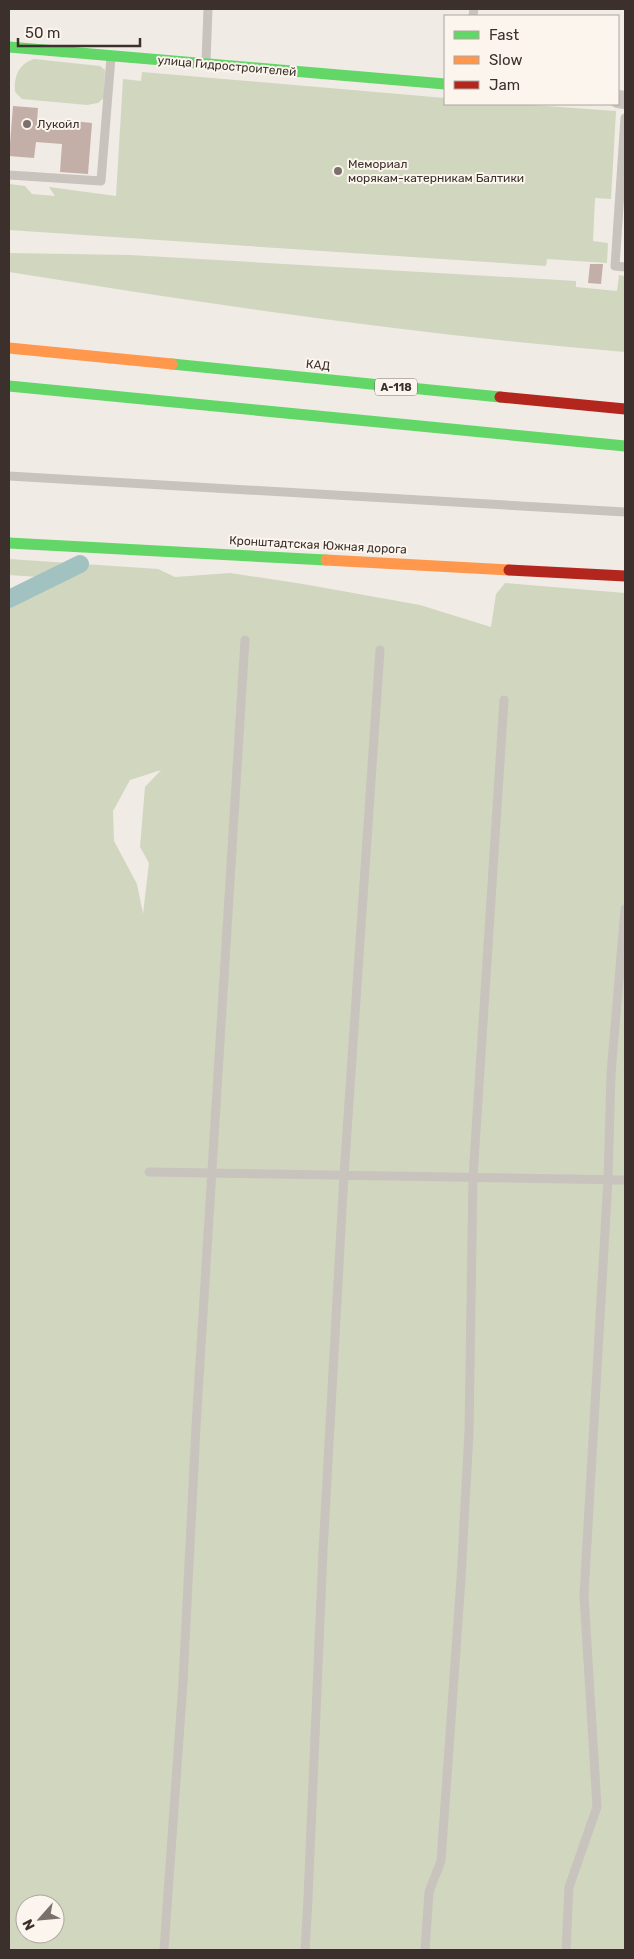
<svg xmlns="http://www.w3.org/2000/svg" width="634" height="1959" font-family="Rubik,sans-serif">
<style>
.green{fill:#d1d6bf;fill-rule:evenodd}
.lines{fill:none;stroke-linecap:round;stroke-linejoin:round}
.canal{stroke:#a1c2c1;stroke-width:18}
.building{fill:#c3afa7}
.lane{stroke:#c9c3be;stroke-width:9}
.street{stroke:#c9c3be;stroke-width:18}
.fast{stroke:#63d668;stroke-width:11}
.slow{stroke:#ff974d;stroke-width:11}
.jam{stroke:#b3261e;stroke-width:11}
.poi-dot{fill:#7a716c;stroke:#fbf5ee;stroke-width:2}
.labels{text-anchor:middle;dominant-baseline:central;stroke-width:4;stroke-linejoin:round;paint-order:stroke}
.shield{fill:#fbf5ee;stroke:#756b66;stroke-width:1}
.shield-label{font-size:11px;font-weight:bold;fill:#3b302b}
.street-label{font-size:12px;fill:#3b302b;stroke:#fbf5ee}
.poi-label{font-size:12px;fill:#3b302b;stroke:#fbf5ee;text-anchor:start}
</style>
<rect width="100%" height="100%" fill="#f0ebe5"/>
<!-- green -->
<path class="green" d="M34,59L100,66L105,70L104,98L98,103L87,105L22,99L15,92C14,77 18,64 34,59Z
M142,72L445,98V104H518L616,111L611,199L595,198L593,241L608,243L607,263L547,259L546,266L9,230V184L25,186L32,194L55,196L49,187L116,196L123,79L141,81Z
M9,253L130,255L576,281V287L617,291L619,275L625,276V352C419,335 213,305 9,272Z
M9,559L158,569L175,577L230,573L303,584L420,605L491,627L496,594L505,583L625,593V1950H9V591L38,577L9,575ZM161,770L145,787L140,847L149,863L143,914L137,884L114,841L113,811L130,780ZM25,1904H55V1934H25Z"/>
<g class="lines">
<!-- canal -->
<path class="canal" d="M9,599L80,564"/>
</g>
<!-- building -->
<path class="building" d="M13,106L38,108L37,122L64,124V120L92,123L88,174L60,172L62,144L36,142L34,158L9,156Z
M590,264H603L601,284L588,283Z"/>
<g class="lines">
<!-- lane -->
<path class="lane" d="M473,16L474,9
M206,61L208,9
M625,118L615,266L625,267
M9,175L101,181L111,57
M9,476L625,512
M149,1172L625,1180
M164,1950L183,1682L196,1427L245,640
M305,1950L308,1898L323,1551L344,1175L380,650
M425,1950L429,1892L441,1861L461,1579L469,1432L473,1177L504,700
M566,1950L569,1887L597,1807L584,1595L608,1179L611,1074L625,909"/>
<!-- street -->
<path class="street" d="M618,99L625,100"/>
<!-- fast -->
<path class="fast" d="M9,47L445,84
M172,364L500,397
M9,386L625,446
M9,543L326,560"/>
<!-- slow -->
<path class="slow" d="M9,348L172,364
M326,560L509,570"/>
<!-- jam -->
<path class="jam" d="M500,397L625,409
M509,570L625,576"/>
</g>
<!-- markers -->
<g class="poi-dot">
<circle cx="27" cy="124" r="5"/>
<circle cx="338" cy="171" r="5"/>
</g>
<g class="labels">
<!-- shield labels -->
<rect class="shield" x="375" y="378.5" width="42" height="17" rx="4"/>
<g class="shield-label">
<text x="396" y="387">А-118</text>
</g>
<!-- street labels -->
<g class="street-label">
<text transform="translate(227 66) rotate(5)">улица Гидростроителей</text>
<text transform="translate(318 365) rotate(6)">КАД</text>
<text transform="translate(318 545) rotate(3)">Кронштадтская Южная дорога</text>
</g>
<!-- poi labels -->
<g class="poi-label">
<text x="37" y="124">Лукойл</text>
<text x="348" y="164">Мемориал<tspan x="348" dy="14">морякам-катерникам Балтики</tspan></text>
</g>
</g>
<!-- border -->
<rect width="634" height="1959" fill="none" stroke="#3b302b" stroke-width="20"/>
<!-- legend -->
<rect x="444" y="15" width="175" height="90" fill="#fbf5ee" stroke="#aea6a0"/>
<rect x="454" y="31" width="25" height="8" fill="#63d668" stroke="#aea6a0"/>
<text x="489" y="40" font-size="15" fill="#3b302b">Fast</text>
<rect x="454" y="56" width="25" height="8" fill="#ff974d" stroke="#aea6a0"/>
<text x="489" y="65" font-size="15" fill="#3b302b">Slow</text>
<rect x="454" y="81" width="25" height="8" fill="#b3261e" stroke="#aea6a0"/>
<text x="489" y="90" font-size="15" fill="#3b302b">Jam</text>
<!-- north arrow -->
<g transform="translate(40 1919) rotate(243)"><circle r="24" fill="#fbf5ee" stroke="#aea6a0"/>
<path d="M0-4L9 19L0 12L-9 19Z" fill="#7a716c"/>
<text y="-8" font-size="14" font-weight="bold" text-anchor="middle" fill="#3b302b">N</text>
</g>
<!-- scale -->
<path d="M18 38v8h122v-8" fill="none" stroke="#3b302b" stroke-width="2.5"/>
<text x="25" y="38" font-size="15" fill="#3b302b" stroke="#fbf5ee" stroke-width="4" paint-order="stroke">50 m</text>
</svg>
